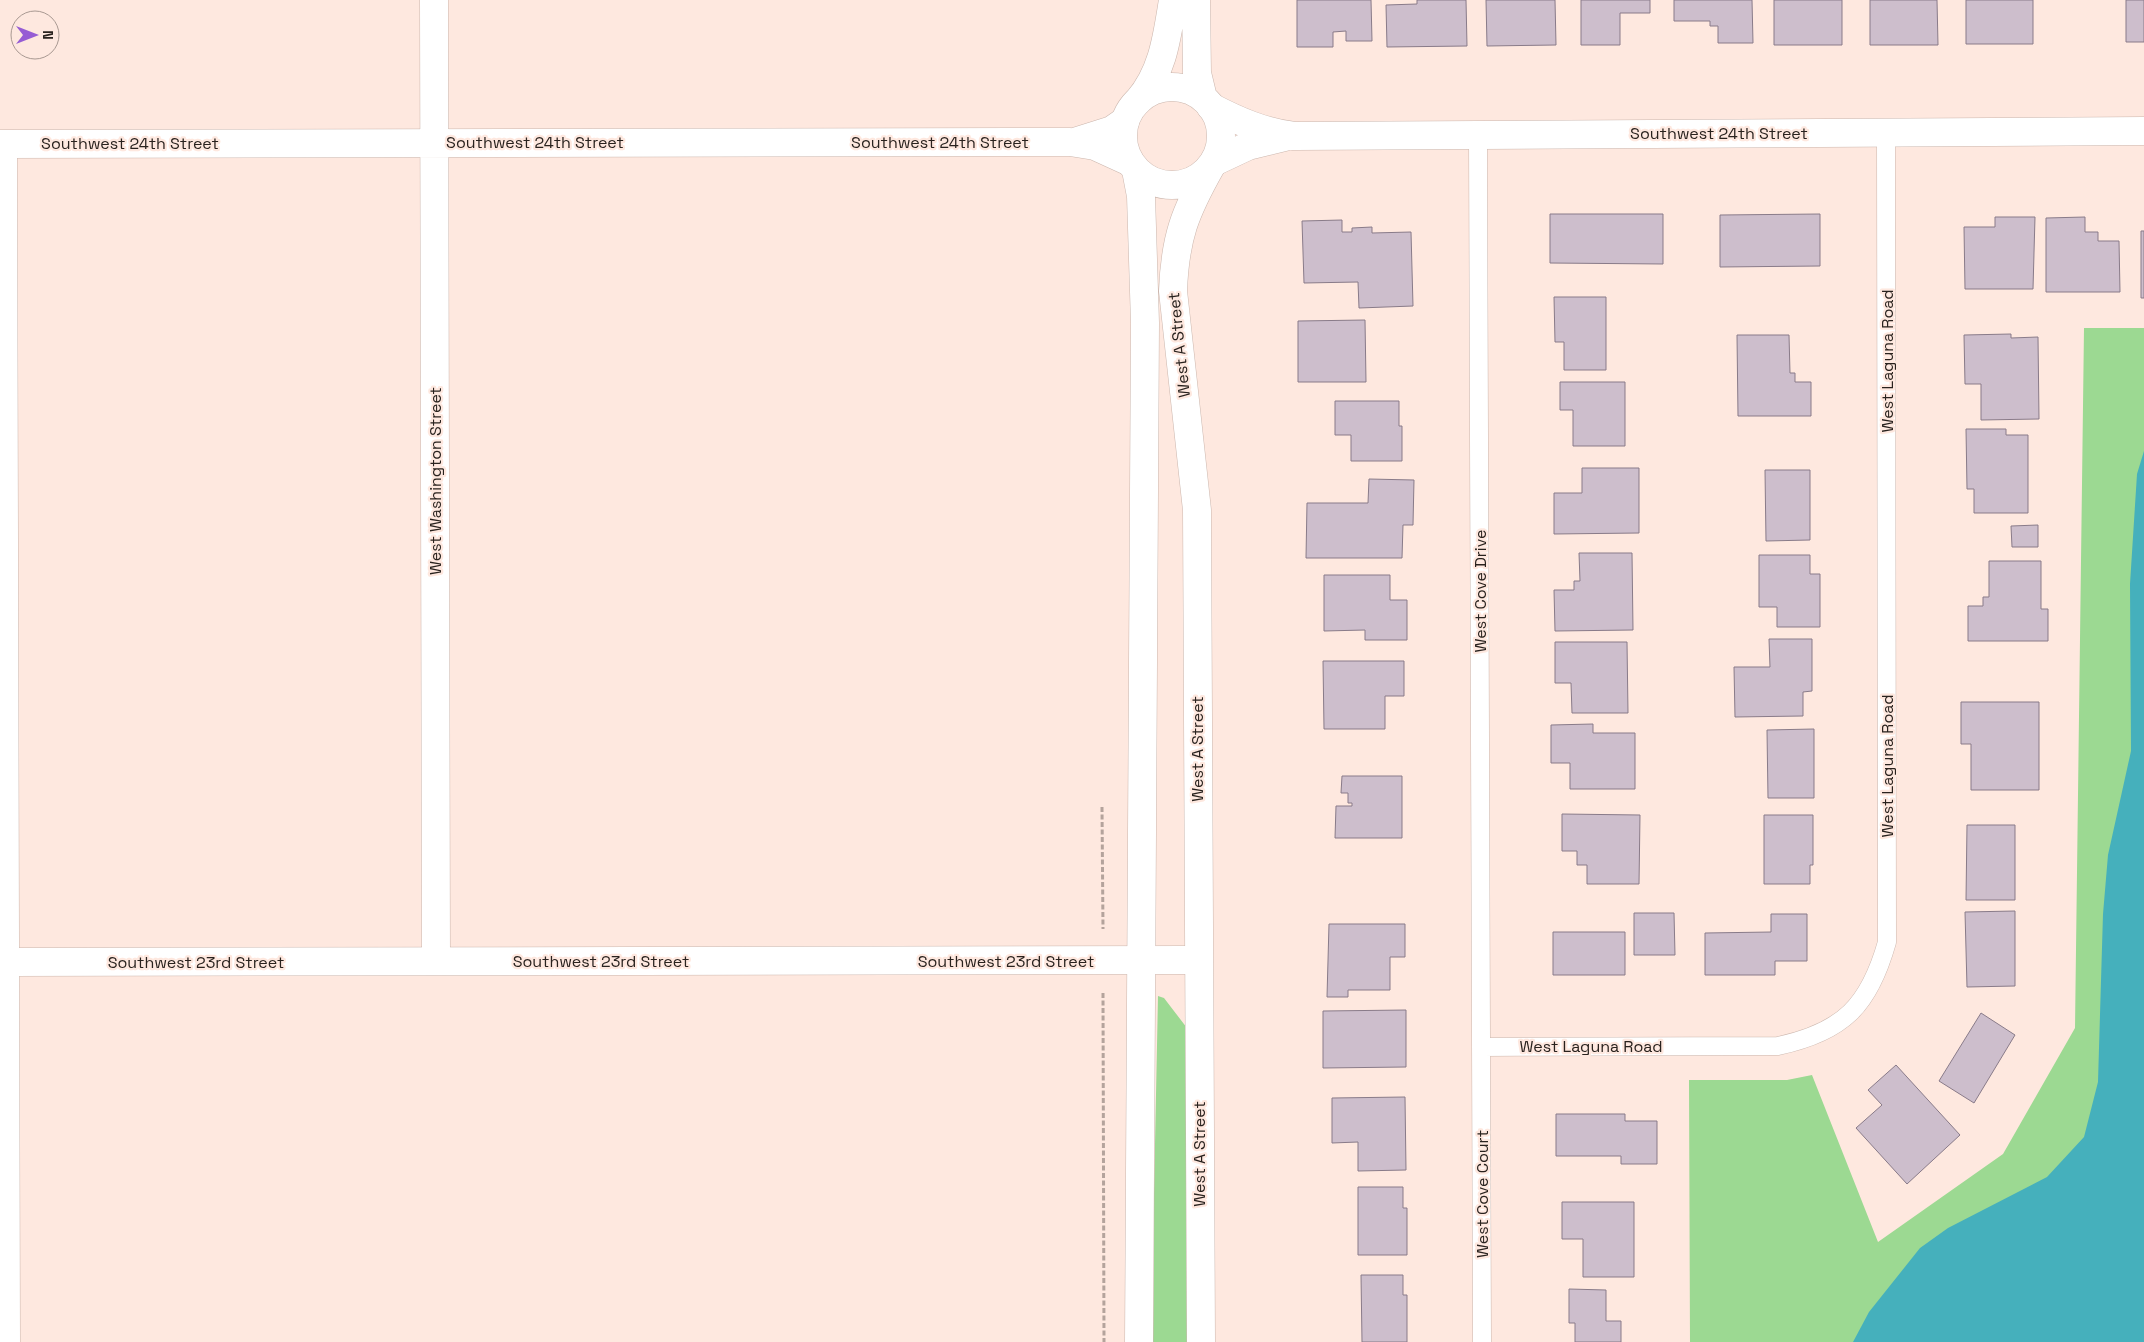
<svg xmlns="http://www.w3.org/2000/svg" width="2144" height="1342" font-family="'Space Grotesk',sans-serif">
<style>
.green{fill:#9cd992}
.water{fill:#45b0bc}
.building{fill:#cdbecc;stroke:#897b89}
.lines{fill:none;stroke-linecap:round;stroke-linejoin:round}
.lane-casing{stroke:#cbb6ad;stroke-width:19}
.street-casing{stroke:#cbb6ad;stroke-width:29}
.secondary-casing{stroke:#cbb6ad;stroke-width:29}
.path{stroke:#b4a39c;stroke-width:3;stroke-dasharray:5 2.5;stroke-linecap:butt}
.lane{stroke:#fff;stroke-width:18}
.street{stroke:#fff;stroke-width:28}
.secondary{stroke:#fff;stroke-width:28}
.labels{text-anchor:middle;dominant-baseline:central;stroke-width:4.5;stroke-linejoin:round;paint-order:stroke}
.street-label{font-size:16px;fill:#29221e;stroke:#fee8df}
</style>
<rect width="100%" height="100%" fill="#fee8df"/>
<!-- green -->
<path class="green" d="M2084,328H2144V1342H1690L1689,1080H1787L1812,1075L1878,1242L2003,1154L2075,1028Z
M1158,996L1164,998L1187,1028L1189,1342H1151Z"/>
<!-- water -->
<path class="water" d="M2144,451V1342H1853L1869,1312L1920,1248L1948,1228L2047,1177L2084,1137L2098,1082L2103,914L2108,855L2131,751L2130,584L2137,474Z"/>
<!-- building -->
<path class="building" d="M1297,0H1371L1372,41H1346V31L1333,32V47H1297Z
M1417,0H1466L1467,46L1387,47L1386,5L1417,4Z
M1486,0H1555L1556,45L1487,46Z
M1581,0H1650V13H1620V45H1581Z
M1674,0H1752L1753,43H1718V26H1710V21H1674Z
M1774,0H1842V45H1774Z
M1870,0H1937L1938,45H1870Z
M1966,0H2033V44H1966Z
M2126,0H2144V42H2126Z
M1550,214H1663V264L1550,263Z
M1820,214V266L1720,267V215Z
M1995,217H2035L2033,289H1965L1964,227H1995Z
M2085,217V232H2098V241H2119L2120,292H2046V218Z
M1342,220V232H1352V228L1372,227V233L1411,232L1413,306L1359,308L1358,282L1304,283L1302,221Z
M2141,231H2144V298H2141Z
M1554,297H1606V370H1564V342H1555Z
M1365,320L1366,382H1298V321Z
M2011,334V338L2038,337L2039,419L1981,420V384H1965L1964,335Z
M1737,335H1789L1790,373H1795V382H1811V416H1738Z
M1560,382H1625V446H1573V410H1560Z
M1335,401H1399V426H1402V461H1351V435H1335Z
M1966,429H2006V435H2028V513H1974V489H1967Z
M1582,468H1639V533L1554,534V493H1582Z
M1765,470H1810V540L1766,541Z
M1369,479L1414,480L1413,525H1403L1402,558H1306L1307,503H1368Z
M2038,525V547H2012L2011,526Z
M1579,553H1632L1633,630L1555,631L1554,590H1574V581H1580Z
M1759,555H1810V574H1820V627H1777V607H1759Z
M1989,561H2041V609H2048V641H1968V606H1983V597H1989Z
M1324,575H1390V600H1407V640H1365V630L1324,631Z
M1769,639H1812V691L1803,692V716L1735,717L1734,667H1770Z
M1555,642H1627L1628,713H1572L1571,683H1555Z
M1323,661H1404V696H1385V729H1324Z
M1961,702H2039V790H1971V744H1961Z
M1593,724V733H1635V789H1570V763H1551V725Z
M1814,729V798H1768L1767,730Z
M1342,776H1402V838H1335L1336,806H1352V803H1348V793H1341Z
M1562,814L1640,815L1639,884H1587V865H1577V851H1562Z
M1764,815H1813V865H1810V884H1764Z
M1967,825H2015V900H1966Z
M2015,911V986L1967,987L1965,912Z
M1634,913H1674L1675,955H1634Z
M1771,914H1807V961H1775V975H1705V933L1771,932Z
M1329,924H1405V957H1390V990H1348V997H1327Z
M1553,932H1625V975H1553Z
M1406,1010V1067L1323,1068V1011Z
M1981,1013L2015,1035L1974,1103L1939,1081Z
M1896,1065L1960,1135L1907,1184L1856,1128L1882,1105L1868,1090Z
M1405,1097L1406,1170L1358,1171V1142L1332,1143V1098Z
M1556,1114H1625V1121H1657V1164H1621V1156H1556Z
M1358,1187H1403V1208H1407V1255H1358Z
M1562,1202H1634V1277H1583V1239H1562Z
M1361,1275H1403V1295H1407V1342H1362Z
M1569,1289L1606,1290V1321H1621V1342H1575V1323H1569Z"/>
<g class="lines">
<!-- lane casing -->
<g class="lane-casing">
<path id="lane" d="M1478,135L1482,1342
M1481,1047L1778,1046C1843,1032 1869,1006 1887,942L1886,132"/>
</g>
<!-- street casing -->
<g class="street-casing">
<path id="street" d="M434,0L436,961
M1211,107C1238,121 1263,132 1294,136L2144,131
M1074,142L1112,130L1125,121
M0,144L1070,142L1095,146L1130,162
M3,144L6,1342
M1214,162L1248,146L1285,137
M5,962L1198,960"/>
</g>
<!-- secondary casing -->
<g class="secondary-casing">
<path id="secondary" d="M1196,0L1197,73L1203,98
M1123 136a49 49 0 1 1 98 0a49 49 0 1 1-98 0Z
M1138,101C1163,72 1167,37 1173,0
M1136,170L1141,196L1145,323L1139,1342
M1201,1342L1197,510L1173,291C1175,237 1185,212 1211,166"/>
</g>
<!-- path -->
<path class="path" d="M1102,807L1103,929
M1103,993L1104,1342"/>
<!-- lane -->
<use href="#lane" class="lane"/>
<!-- street -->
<use href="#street" class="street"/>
<!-- secondary -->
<use href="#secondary" class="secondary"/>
</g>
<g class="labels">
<!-- street labels -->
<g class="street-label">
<text x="1719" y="133">Southwest 24th Street</text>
<text x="535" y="142">Southwest 24th Street</text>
<text x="940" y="142">Southwest 24th Street</text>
<text x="130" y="143">Southwest 24th Street</text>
<text transform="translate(1179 345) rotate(-96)">West A Street</text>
<text transform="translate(1887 361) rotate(-90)">West Laguna Road</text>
<text transform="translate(435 481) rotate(-90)">West Washington Street</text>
<text transform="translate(1480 591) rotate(-90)">West Cove Drive</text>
<text transform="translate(1197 749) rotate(-90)">West A Street</text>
<text transform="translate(1887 766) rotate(-90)">West Laguna Road</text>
<text x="601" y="961">Southwest 23rd Street</text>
<text x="1006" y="961">Southwest 23rd Street</text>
<text x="196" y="962">Southwest 23rd Street</text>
<text x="1591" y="1046">West Laguna Road</text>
<text transform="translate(1199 1154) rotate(-90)">West A Street</text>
<text transform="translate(1482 1194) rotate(-90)">West Cove Court</text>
</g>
</g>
<!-- north arrow -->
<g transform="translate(35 35) rotate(90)"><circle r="24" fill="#fee8df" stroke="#a99992"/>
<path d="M0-4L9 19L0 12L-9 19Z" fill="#965cd4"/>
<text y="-8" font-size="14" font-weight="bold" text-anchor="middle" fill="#29221e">N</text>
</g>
</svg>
